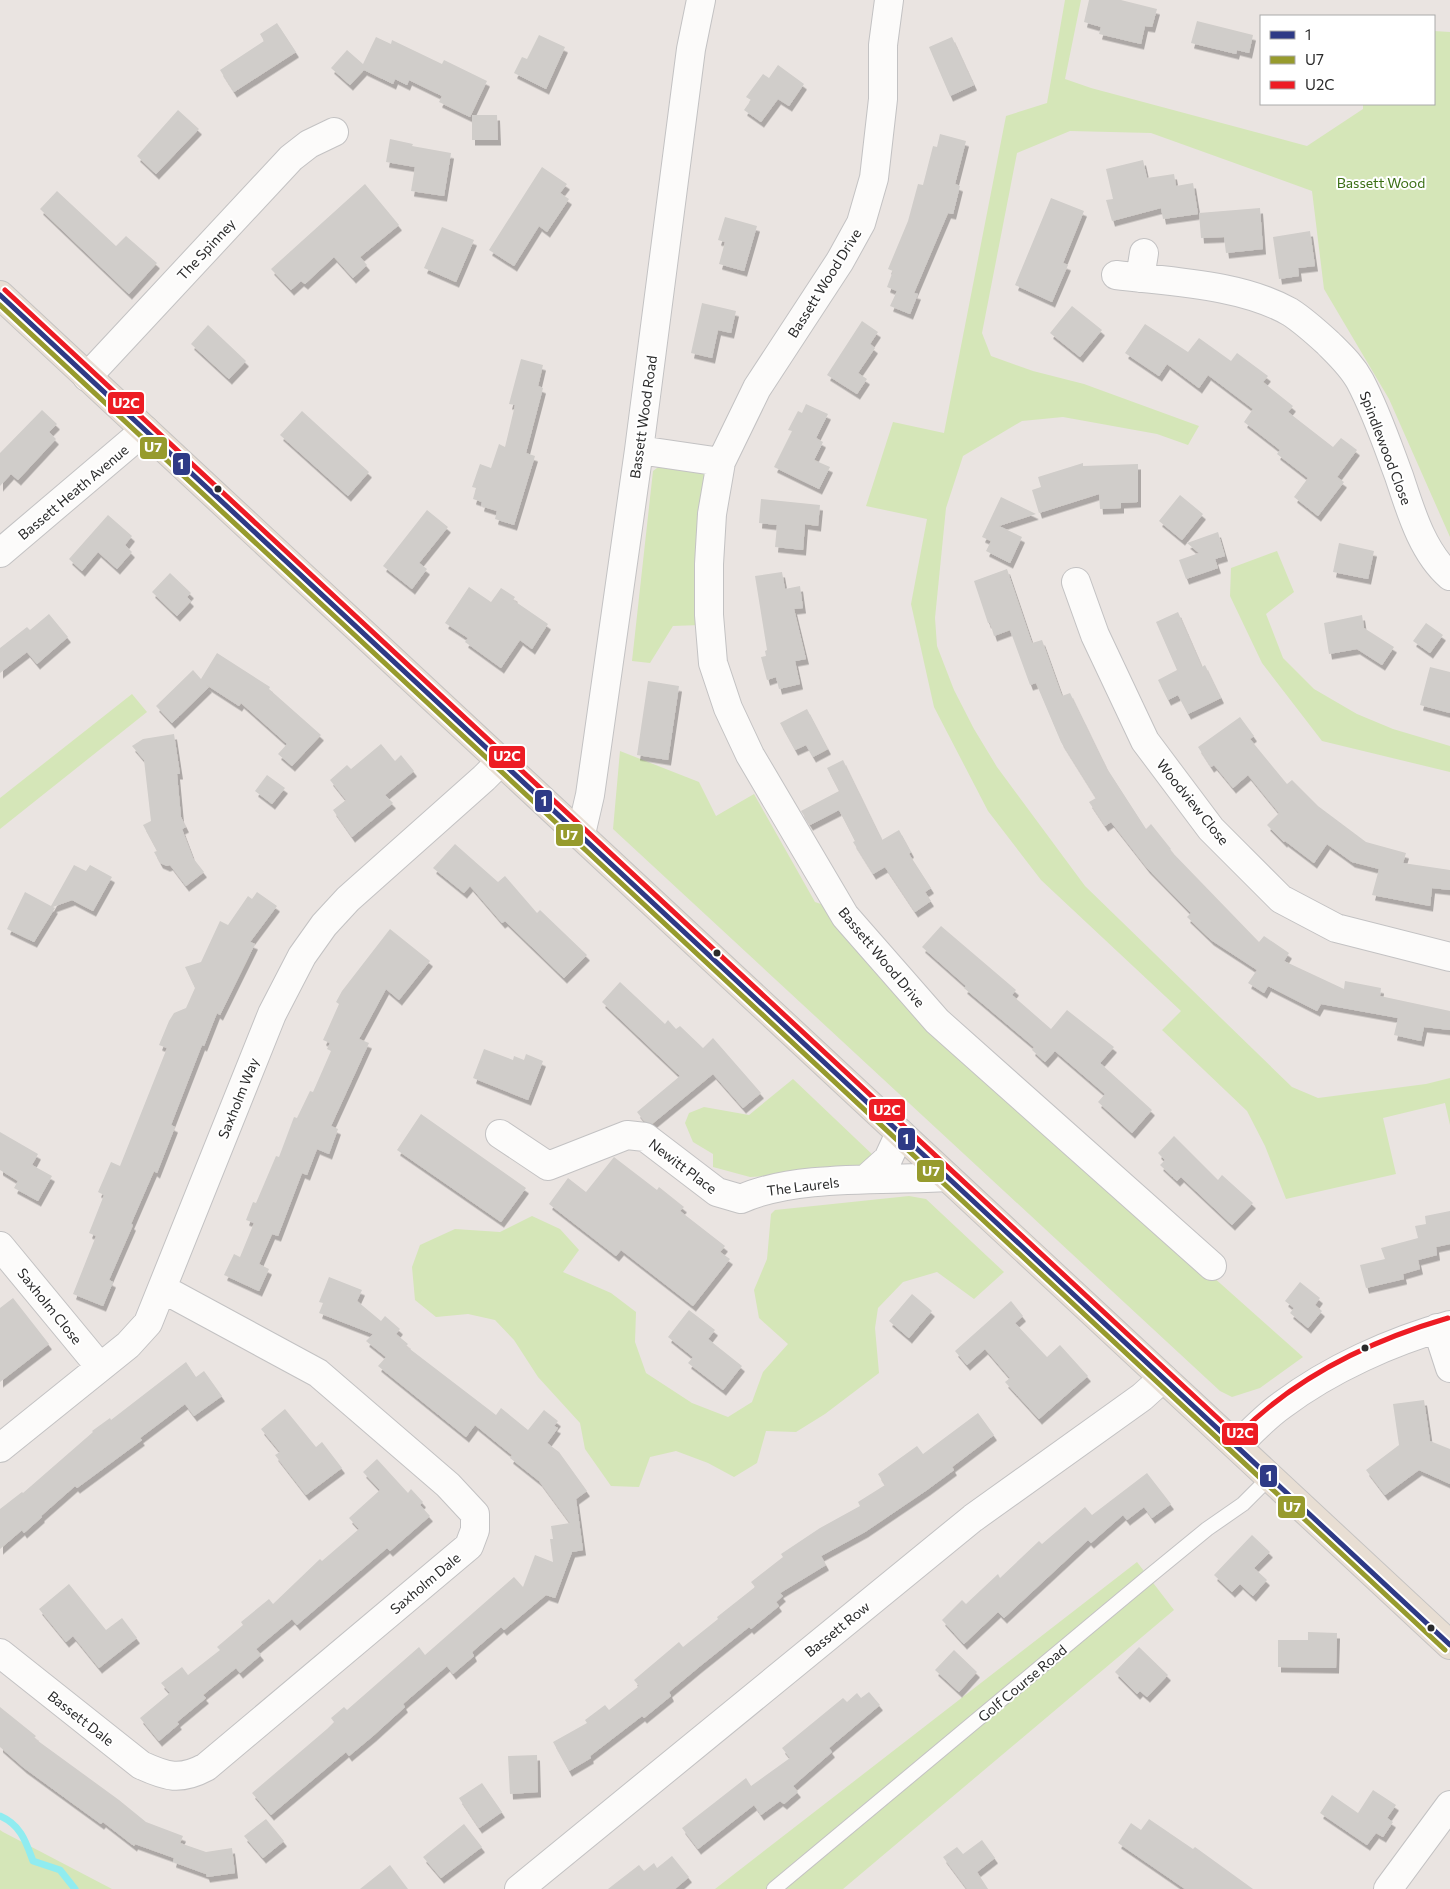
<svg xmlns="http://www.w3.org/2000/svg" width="1450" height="1889" font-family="Commissioner,sans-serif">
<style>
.green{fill:#d5e6b8}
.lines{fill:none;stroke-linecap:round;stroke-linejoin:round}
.stream{stroke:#90ecf0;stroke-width:7}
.building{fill:#d0cdca;filter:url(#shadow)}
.service-casing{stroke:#c3c2c3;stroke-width:16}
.minor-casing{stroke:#c3c2c3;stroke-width:30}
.primary-casing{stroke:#c5c3c2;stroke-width:30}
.service{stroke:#fcfbfa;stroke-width:14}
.minor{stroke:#fcfbfa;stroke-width:28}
.primary{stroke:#e8ded3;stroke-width:28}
.bus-1-casing{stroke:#fff;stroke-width:9}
.bus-2-casing{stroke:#fff;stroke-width:9}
.bus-3-casing{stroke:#fff;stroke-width:9}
.bus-1{stroke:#2e3a86;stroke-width:5}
.bus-2{stroke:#979b2d;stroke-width:5}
.bus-3{stroke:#ed1c24;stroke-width:5}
.bus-dot{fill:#2b2b2b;stroke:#fff;stroke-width:2}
.labels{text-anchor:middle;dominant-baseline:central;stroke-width:4;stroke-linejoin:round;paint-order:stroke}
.park-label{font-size:14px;fill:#3b6f15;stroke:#fff}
.street-label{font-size:14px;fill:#2b2b2b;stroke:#fff}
.line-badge{stroke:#fff;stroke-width:2}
.badge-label{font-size:14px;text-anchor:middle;font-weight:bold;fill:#fff}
</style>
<defs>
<filter id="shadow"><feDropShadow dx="3" dy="5.5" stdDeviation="0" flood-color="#0004"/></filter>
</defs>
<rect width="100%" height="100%" fill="#eae4e1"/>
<!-- green -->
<path class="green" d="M1065,0H1081L1065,79L1091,88L1307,146L1363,109V104H1434V31L1450,32V537L1389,399L1324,289L1312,191L1151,133L1070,131L1017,153L982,333L991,356L1033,371L1084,384L1199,426L1188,445L1157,434L1063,417L1022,421L963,456L946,508L935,618L937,646L954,690L974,729L997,767L1085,886L1292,1087L1318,1098L1426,1084L1450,1078V1125L1445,1103L1383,1118L1396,1174L1286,1199L1265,1146L1247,1111L1162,1030L1181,1011L1041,880L988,811L934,707L911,604L927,519L866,506L893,422L944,433L1006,116L1047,103Z
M661,465L700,471L708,478L700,625L673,626L650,663L632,661L653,471Z
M1277,551L1294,592L1266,614L1283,658L1314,689L1357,714L1393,729L1450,746V772L1322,741L1262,663L1230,596L1231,568Z
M132,694L147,712L0,829V798Z
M620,751L699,782L716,816L754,794L815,902L830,907L921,1017L1303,1357L1260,1388L1232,1397L1220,1391L613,829Z
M793,1079L875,1157L859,1171L750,1177L713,1167V1154L693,1142L685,1123L689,1113L704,1107L749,1115Z
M909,1196L926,1199L1004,1272L974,1299L937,1272L903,1282L878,1308L875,1328L879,1373L825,1414L796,1432L766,1431L757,1463L734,1477L708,1463L676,1451L650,1457L639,1487L611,1486L585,1449L580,1423L538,1377L514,1340L495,1320L468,1314L436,1317L415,1300L412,1267L420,1245L455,1229L500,1232L532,1216L560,1229L579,1250L563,1272L611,1293L636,1312L635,1342L646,1373L692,1403L728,1417L752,1402L763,1372L788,1344L759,1318L754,1290L767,1259L771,1214L775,1210Z
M1137,1562L1174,1610L843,1889H715Z
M0,1830L3,1832L112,1889H0Z"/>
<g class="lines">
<!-- stream -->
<path class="stream" d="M0,1816C21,1825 26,1842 33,1861L60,1870L75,1889"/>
</g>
<!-- building -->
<path class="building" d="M1089,0H1121L1157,9L1152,27L1145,26L1141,44L1099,34L1101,27L1084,22Z
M1197,21L1253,35L1249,53L1237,50L1236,54L1191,43Z
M277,23L296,52L234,92L220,70L264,41L260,34Z
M539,35L565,47L546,89L514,73L522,57L527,59Z
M376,37L391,44L392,40L442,64L444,60L487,81L470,117L439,102L442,96L409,80L407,85L395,79L393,84L364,70L350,85L331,68L347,50L363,64Z
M952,37L974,85L950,96L929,47Z
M778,65L804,84L789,106L778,99L761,122L744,110L751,100L746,97L763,74L769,78Z
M178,110L199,129L156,174L137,156Z
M472,115H497L498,140H472Z
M940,134L966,141L955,184L960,186L953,214L948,213L914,293L918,294L910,314L890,306L897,291L887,287L893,271L888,269L908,221L918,184L923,185L933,146L937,147Z
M390,139L413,144L412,146L451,153L444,196L411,191L415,167L386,162Z
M1143,160L1147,178L1174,174L1176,186L1193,183L1198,214L1163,219L1161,208L1112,221L1106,200L1113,199L1106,169Z
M542,167L567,184L560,193L569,199L547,232L539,226L514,266L489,250Z
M365,184L399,225L360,257L367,265L353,278L334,257L305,284L301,281L291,290L271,269Z
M57,191L116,246L126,236L157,263L129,294L40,209Z
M1051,198L1084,211L1063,263L1068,265L1052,302L1015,285Z
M1260,208L1263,249L1226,253L1224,237L1201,238L1199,213Z
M725,217L757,226L744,271L719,264L725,242L718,240Z
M442,227L474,240L456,282L424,268Z
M1310,231L1315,266L1298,268L1299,276L1279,279L1273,237Z
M702,303L736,311L731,333L718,330L712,358L691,353Z
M1072,306L1102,330L1080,357L1050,333Z
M862,321L878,332L870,344L875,348L858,373L867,379L857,394L827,375Z
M1145,324L1188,352L1199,338L1231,361L1237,353L1268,376L1263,382L1293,406L1288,412L1333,447L1341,438L1357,450L1337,477L1344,482L1318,516L1294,497L1308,478L1277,454L1280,450L1244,422L1253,409L1208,375L1199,388L1167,364L1159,376L1125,353Z
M208,325L246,361L229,379L191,344Z
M521,359L543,365L538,386L543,388L526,453L535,456L514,525L495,519L497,511L481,506L482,502L473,499L476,488L472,487L480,464L491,468L499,444L505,447L515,405L509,404Z
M806,404L828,414L816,438L823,442L814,460L830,467L819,489L774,467L792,431L788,430L798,411L802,413Z
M42,410L57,424L49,432L56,439L18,480L11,474L0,486V453Z
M302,411L369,472L348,496L280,435Z
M1083,463V466L1138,464V502L1121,503V508L1100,509L1099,494L1039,513L1032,490L1041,487L1038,477Z
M1180,495L1203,514L1182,540L1159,521Z
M1001,497L1036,514L999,526L1022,537L1010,563L986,551L991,541L982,537Z
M761,499L820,505L818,526L805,524L803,550L775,547L777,525L759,523Z
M427,510L448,527L419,563L427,569L412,589L383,566Z
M108,515L132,536L125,545L132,552L117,569L98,552L82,571L69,559Z
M1218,532L1225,556L1215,559L1218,568L1186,579L1179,560L1199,553L1187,543Z
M1339,543L1374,551L1368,579L1333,572Z
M1007,569L1032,643L1042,640L1062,696L1070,693L1106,767L1146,829L1151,824L1171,849L1170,850L1259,942L1264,936L1289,953L1284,961L1344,989L1345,981L1381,988L1380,996L1450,1011V1030L1424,1027L1421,1041L1394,1035L1398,1018L1321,1004L1317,1011L1268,986L1264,993L1248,983L1257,970L1211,940L1187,917L1191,913L1147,868L1111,822L1105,826L1089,802L1096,798L1061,742L1036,683L1030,685L1010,630L994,636L990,623H988L974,581Z
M782,572L785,589L800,586L803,608L794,609L806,659L795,661L800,684L779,689L776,677L767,680L761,657L766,656L765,651L767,650L755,576Z
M170,573L191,593L187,597L191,601L177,616L152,592Z
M469,587L491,602L501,588L515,597L513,600L548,624L532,649L520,640L501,668L465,642L468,638L445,623Z
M1178,612L1202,667L1205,665L1221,698L1188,714L1178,695L1168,700L1158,680L1177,670L1156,622Z
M49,614L68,637L37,664L27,652L0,673V648L27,627L30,630Z
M1362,615L1364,628L1394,647L1382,665L1357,649L1329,654L1324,623Z
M1426,623L1443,635L1430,653L1413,641Z
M217,653L270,687L269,689L321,735L292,766L278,754L287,744L241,703L239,706L205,684L209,687L172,723L156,706L193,670L201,679Z
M1430,667L1450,672V713L1420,705Z
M648,681L679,686L668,760L637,755Z
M807,709L828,749L813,757L806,745L795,750L780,723Z
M1240,717L1254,736L1250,739L1287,784L1292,780L1318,806L1366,842L1406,853L1403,863L1450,870V890L1432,888L1430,906L1372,895L1379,869L1352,862L1327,844L1314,863L1285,841L1284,842L1267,825L1279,813L1248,775L1233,788L1214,765L1211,767L1198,747Z
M174,734L180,774H177L181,817L186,827L182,829L193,858L204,872L186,886L170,865L167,866L160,863L154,852L157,851L143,825L151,821L144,760L132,746L143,739Z
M381,744L395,761L401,755L414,771L385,795L393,803L352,837L333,810L346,800L330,780L347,765L351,769Z
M843,760L882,840L899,830L911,852L909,854L931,888L925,892L931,901L915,912L885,867L873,874L853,842L855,841L839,810L810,825L801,811L839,791L827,768Z
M267,775L285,788L272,804L255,791Z
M455,844L498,882L505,876L537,913L540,910L587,955L564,978L505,921L502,923L470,886L464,893L433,868Z
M74,865L86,871L90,865L112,877L93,911L72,900L53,907L55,908L34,942L7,929L25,892L51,906Z
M257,892L277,906L250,942L255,944L220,1015L217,1013L204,1046L202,1045L171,1125L175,1127L157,1173L154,1171L131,1224L133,1225L109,1280L113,1282L103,1306L73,1294L96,1236L89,1233L104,1195L98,1192L111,1162L120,1166L167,1048L159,1045L169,1021L174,1013L186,1008L195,988L185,967L201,962L220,921L228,925L248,896L252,899Z
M941,926L1016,990L1012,995L1051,1029L1067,1010L1114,1047L1100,1063L1152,1110L1132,1133L1098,1102L1105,1094L1055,1051L1045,1062L1032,1050L1034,1047L964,988L966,986L922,947Z
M390,929L430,961L399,1000L386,989L359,1039L369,1043L331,1126L338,1129L329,1154L317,1149L307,1175L302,1173L278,1236L272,1234L259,1264L269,1269L259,1291L224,1275L234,1254L240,1257L254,1223L246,1220L253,1202L256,1203L276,1156L279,1157L294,1117L297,1118L310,1091L313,1092L331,1051L327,1049L330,1043L323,1040L339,1004L336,1002L342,991Z
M620,982L665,1024L668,1020L676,1029L680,1026L703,1048L713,1038L761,1093L743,1108L713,1074L652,1124L644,1121L637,1112L680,1076L602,1002Z
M484,1049L513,1060L514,1056L524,1060L526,1054L543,1061L528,1100L473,1078Z
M421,1114L526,1188L501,1222L397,1150Z
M0,1132L38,1154L32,1165L52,1176L38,1201L14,1188L18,1181L0,1170Z
M1174,1136L1218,1180L1222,1175L1253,1203L1232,1225L1181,1177L1177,1181L1160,1165L1165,1160L1158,1153Z
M614,1157L657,1190L659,1187L684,1207L680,1211L725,1246L720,1252L730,1259L693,1306L621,1250L616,1256L549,1204L568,1178L586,1192Z
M1450,1211V1244L1436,1247L1437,1255L1418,1260L1420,1269L1403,1274L1404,1279L1366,1288L1360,1265L1385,1259L1381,1248L1418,1238L1415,1226L1426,1224L1425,1216Z
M329,1277L362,1290L357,1301L381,1321L385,1316L400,1329L396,1334L408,1344L406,1346L496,1415L501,1408L528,1430L544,1410L558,1421L554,1426L558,1428L547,1443L559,1452L587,1491L576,1499L583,1550L572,1552L555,1598L546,1595L504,1630L501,1627L472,1652L474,1656L453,1674L447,1666L403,1704L405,1707L373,1736L349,1756L346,1752L271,1815L252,1793L327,1729L334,1722L331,1718L344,1707L347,1710L419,1647L425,1655L514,1577L523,1587L535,1555L553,1562L550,1539H553L551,1526L570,1523L539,1481L510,1458L512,1455L475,1425L466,1437L378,1366L386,1357L366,1341L373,1334L319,1313L323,1303L319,1302Z
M1300,1282L1320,1298L1315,1305L1322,1311L1308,1328L1290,1313L1294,1308L1285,1301Z
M912,1294L932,1311L909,1338L889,1321Z
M13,1298L49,1344L0,1382V1308Z
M1011,1301L1023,1316L1015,1323L1047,1357L1060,1345L1088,1376L1039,1419L1005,1382L1010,1378L985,1349L967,1365L955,1351Z
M689,1310L715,1330L708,1339L742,1366L723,1390L688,1363L693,1357L668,1337Z
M186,1362L196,1377L204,1371L222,1396L194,1416L185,1404L140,1438L142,1440L77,1488L75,1486L41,1516L42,1517L24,1533L22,1530L0,1549V1509L22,1492L23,1493L93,1432L92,1431L110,1418L111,1420Z
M1424,1400L1430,1441L1450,1449V1484L1419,1470L1385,1495L1366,1470L1399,1445L1393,1404Z
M285,1409L316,1447L322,1442L342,1468L306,1495L275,1455L280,1452L261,1429Z
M978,1413L994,1435L952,1467L954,1470L927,1490L865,1532L821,1556L826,1565L780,1593L783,1596L776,1602L779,1606L751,1629L749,1627L699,1667L669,1692L671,1696L644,1718L642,1716L590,1756L591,1758L569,1771L553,1742L587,1723L585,1720L605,1705L609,1710L639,1686L634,1680L679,1642L683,1647L718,1619L717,1617L755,1587L751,1582L783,1557L781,1554L820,1528L860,1506L858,1502L885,1485L878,1474L917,1446L923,1454Z
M377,1459L408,1493L411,1489L423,1502L420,1505L430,1516L390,1551L387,1548L297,1625L292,1619L256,1649L261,1655L240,1673L236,1668L203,1695L206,1698L177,1722L179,1724L159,1741L140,1718L170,1693L161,1683L182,1667L188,1675L220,1650L217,1647L243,1625L241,1622L269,1599L273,1604L320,1559L322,1561L359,1529L349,1518L380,1490L363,1472Z
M1147,1473L1171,1504L1152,1518L1144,1507L1127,1520L1123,1515L1091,1543L1088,1540L1004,1618L998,1612L964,1644L942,1620L962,1600L966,1604L998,1574L1000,1578L1039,1541L1042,1544L1085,1507L1092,1515Z
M1252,1535L1270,1552L1254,1568L1267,1580L1253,1596L1240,1584L1232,1592L1214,1575Z
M69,1584L106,1630L122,1618L137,1638L99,1668L73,1636L66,1642L39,1609Z
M1308,1632L1337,1633L1336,1668L1278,1667V1640H1308Z
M1139,1647L1168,1675L1147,1697L1140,1691L1137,1694L1115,1672Z
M954,1650L977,1672L959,1692L935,1670Z
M869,1692L880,1705L829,1748L832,1752L793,1786L798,1792L784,1804L780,1801L761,1815L754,1805L698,1849L682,1828L746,1778L751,1786L790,1758L782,1748L843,1698L847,1702L857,1693L861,1698Z
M0,1707L36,1736L34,1738L119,1800L146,1822L183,1836L180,1843L206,1852L232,1848L235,1873L207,1877L206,1874L173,1862L174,1858L135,1844L134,1846L103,1822L101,1824L72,1803L24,1768L0,1747Z
M537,1755L538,1792L510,1794L508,1756Z
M482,1783L502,1812L479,1828L459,1798Z
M1373,1790L1396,1805L1387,1818L1393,1822L1383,1837L1376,1833L1367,1845L1320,1813L1332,1795L1358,1813Z
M266,1819L284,1841L263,1858L244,1836Z
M1149,1819L1193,1849L1195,1847L1253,1889H1185L1118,1843L1131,1823L1141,1830Z
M464,1824L482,1847L441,1878L423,1857Z
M982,1840L995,1858L977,1872L988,1889H967L943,1857L957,1847L963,1854Z
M672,1856L689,1877L675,1889H608L639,1865L644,1871L654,1863L657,1868Z
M390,1865L408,1889H360Z"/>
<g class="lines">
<!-- service casing -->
<g class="service-casing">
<path id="service" d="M774,1889L1146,1579L1207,1529L1243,1504L1270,1477"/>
</g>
<!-- minor casing -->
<g class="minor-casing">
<path id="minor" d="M889,0L883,45V99L874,178L861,223L840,261L757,388L721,462L712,514L709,564V615L713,663L728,708L750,755L845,916L937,1021L1212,1266
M1116,275C1171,282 1241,284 1290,312C1304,321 1316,332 1328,343C1340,355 1352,366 1360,381C1376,411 1387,444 1399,476C1410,509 1422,552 1450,576
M1140,278L1144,253
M87,377L291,158L309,144L334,132
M639,450L721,462
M0,553L145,430
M1076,582L1095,635L1145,741L1211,829L1281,899L1336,928L1450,957
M581,834L590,795L639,450L691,49L701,0
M500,1134L548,1166L627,1135L645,1137L717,1192L741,1199
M867,1178L888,1159L900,1133
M741,1199C796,1174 886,1181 947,1177
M0,1246L100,1367
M1437,1328L1450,1368
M1237,1446C1251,1432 1265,1417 1282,1405C1330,1369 1392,1341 1450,1325
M0,1448L128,1345L148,1323L272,1014L302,956L324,925L348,899L484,778L501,761
M0,1653L141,1765C167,1777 180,1781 206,1767L469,1546L475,1530V1514L448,1485L318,1373L163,1289
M519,1889L973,1518L1142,1397L1163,1378
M1388,1889L1450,1805"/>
</g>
<!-- primary casing -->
<g class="primary-casing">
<path id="primary" d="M0,295L1450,1645"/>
</g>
<!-- service -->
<use href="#service" class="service"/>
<!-- minor -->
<use href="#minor" class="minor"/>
<!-- primary -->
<use href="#primary" class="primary"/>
<!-- bus-1 casing -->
<g class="bus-1-casing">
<path id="bus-1" d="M0,295L1450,1645"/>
</g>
<!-- bus-2 casing -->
<g class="bus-2-casing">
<path id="bus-2" d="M0,305L1445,1650"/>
</g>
<!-- bus-3 casing -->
<g class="bus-3-casing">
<path id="bus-3" d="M5,290L1237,1436C1295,1377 1369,1341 1448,1318"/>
</g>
<!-- bus-1 -->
<use href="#bus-1" class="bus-1"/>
<!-- bus-2 -->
<use href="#bus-2" class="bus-2"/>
<!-- bus-3 -->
<use href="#bus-3" class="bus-3"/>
</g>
<!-- markers -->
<g class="bus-dot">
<circle cx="218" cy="489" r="4.5"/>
<circle cx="717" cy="953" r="4.5"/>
<circle cx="1365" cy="1348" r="4.5"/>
<circle cx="1431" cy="1628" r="4.5"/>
</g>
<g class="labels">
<!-- park labels -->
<g class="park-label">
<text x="1381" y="182">Bassett Wood</text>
</g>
<!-- street labels -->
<g class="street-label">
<text transform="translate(206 249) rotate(-47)">The Spinney</text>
<text transform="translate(824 283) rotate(-58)">Bassett Wood Drive</text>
<text transform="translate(643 417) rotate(-82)">Bassett Wood Road</text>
<text transform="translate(1386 448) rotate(69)">Spindlewood Close</text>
<text transform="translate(73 492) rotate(-40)">Bassett Heath Avenue</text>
<text transform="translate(1193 802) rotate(51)">Woodview Close</text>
<text transform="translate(882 957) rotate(50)">Bassett Wood Drive</text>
<text transform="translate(238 1098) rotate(-68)">Saxholm Way</text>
<text transform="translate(683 1166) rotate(37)">Newitt Place</text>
<text transform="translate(803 1186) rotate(-7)">The Laurels</text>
<text transform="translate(50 1306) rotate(51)">Saxholm Close</text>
<text transform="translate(425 1583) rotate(-40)">Saxholm Dale</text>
<text transform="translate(837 1629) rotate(-39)">Bassett Row</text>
<text transform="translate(1022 1683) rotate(-40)">Golf Course Road</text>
<text transform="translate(81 1718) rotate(38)">Bassett Dale</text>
</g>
</g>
<g class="line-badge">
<rect x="107" y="391" width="38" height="24" rx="5" fill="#ed1c24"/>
<rect x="139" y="436" width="29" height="24" rx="5" fill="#979b2d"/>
<rect x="172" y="452" width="19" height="24" rx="5" fill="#2e3a86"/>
<rect x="488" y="745" width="38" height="24" rx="5" fill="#ed1c24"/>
<rect x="534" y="789" width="19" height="24" rx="5" fill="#2e3a86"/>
<rect x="555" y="823" width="29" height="24" rx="5" fill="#979b2d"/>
<rect x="868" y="1098" width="38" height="24" rx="5" fill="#ed1c24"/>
<rect x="897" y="1127" width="19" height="24" rx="5" fill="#2e3a86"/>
<rect x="916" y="1159" width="29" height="24" rx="5" fill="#979b2d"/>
<rect x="1221" y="1422" width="38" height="24" rx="5" fill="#ed1c24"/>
<rect x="1259" y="1464" width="19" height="24" rx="5" fill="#2e3a86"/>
<rect x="1277" y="1495" width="29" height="24" rx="5" fill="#979b2d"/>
</g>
<g class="badge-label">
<text x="126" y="408">U2C</text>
<text x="153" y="452">U7</text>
<text x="181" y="469">1</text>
<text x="507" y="761">U2C</text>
<text x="544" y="806">1</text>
<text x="569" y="840">U7</text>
<text x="887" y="1115">U2C</text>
<text x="906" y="1144">1</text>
<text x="931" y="1176">U7</text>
<text x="1240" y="1438">U2C</text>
<text x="1269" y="1481">1</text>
<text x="1292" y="1512">U7</text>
</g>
<!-- legend -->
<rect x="1260" y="15" width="175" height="90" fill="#ffffff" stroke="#aaaaaa"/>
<rect x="1270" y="31" width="25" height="8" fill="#2e3a86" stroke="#aaaaaa"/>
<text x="1305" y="40" font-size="15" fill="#2b2b2b">1</text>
<rect x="1270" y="56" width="25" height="8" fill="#979b2d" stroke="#aaaaaa"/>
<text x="1305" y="65" font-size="15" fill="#2b2b2b">U7</text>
<rect x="1270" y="81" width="25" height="8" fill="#ed1c24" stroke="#aaaaaa"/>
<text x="1305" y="90" font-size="15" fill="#2b2b2b">U2C</text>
</svg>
